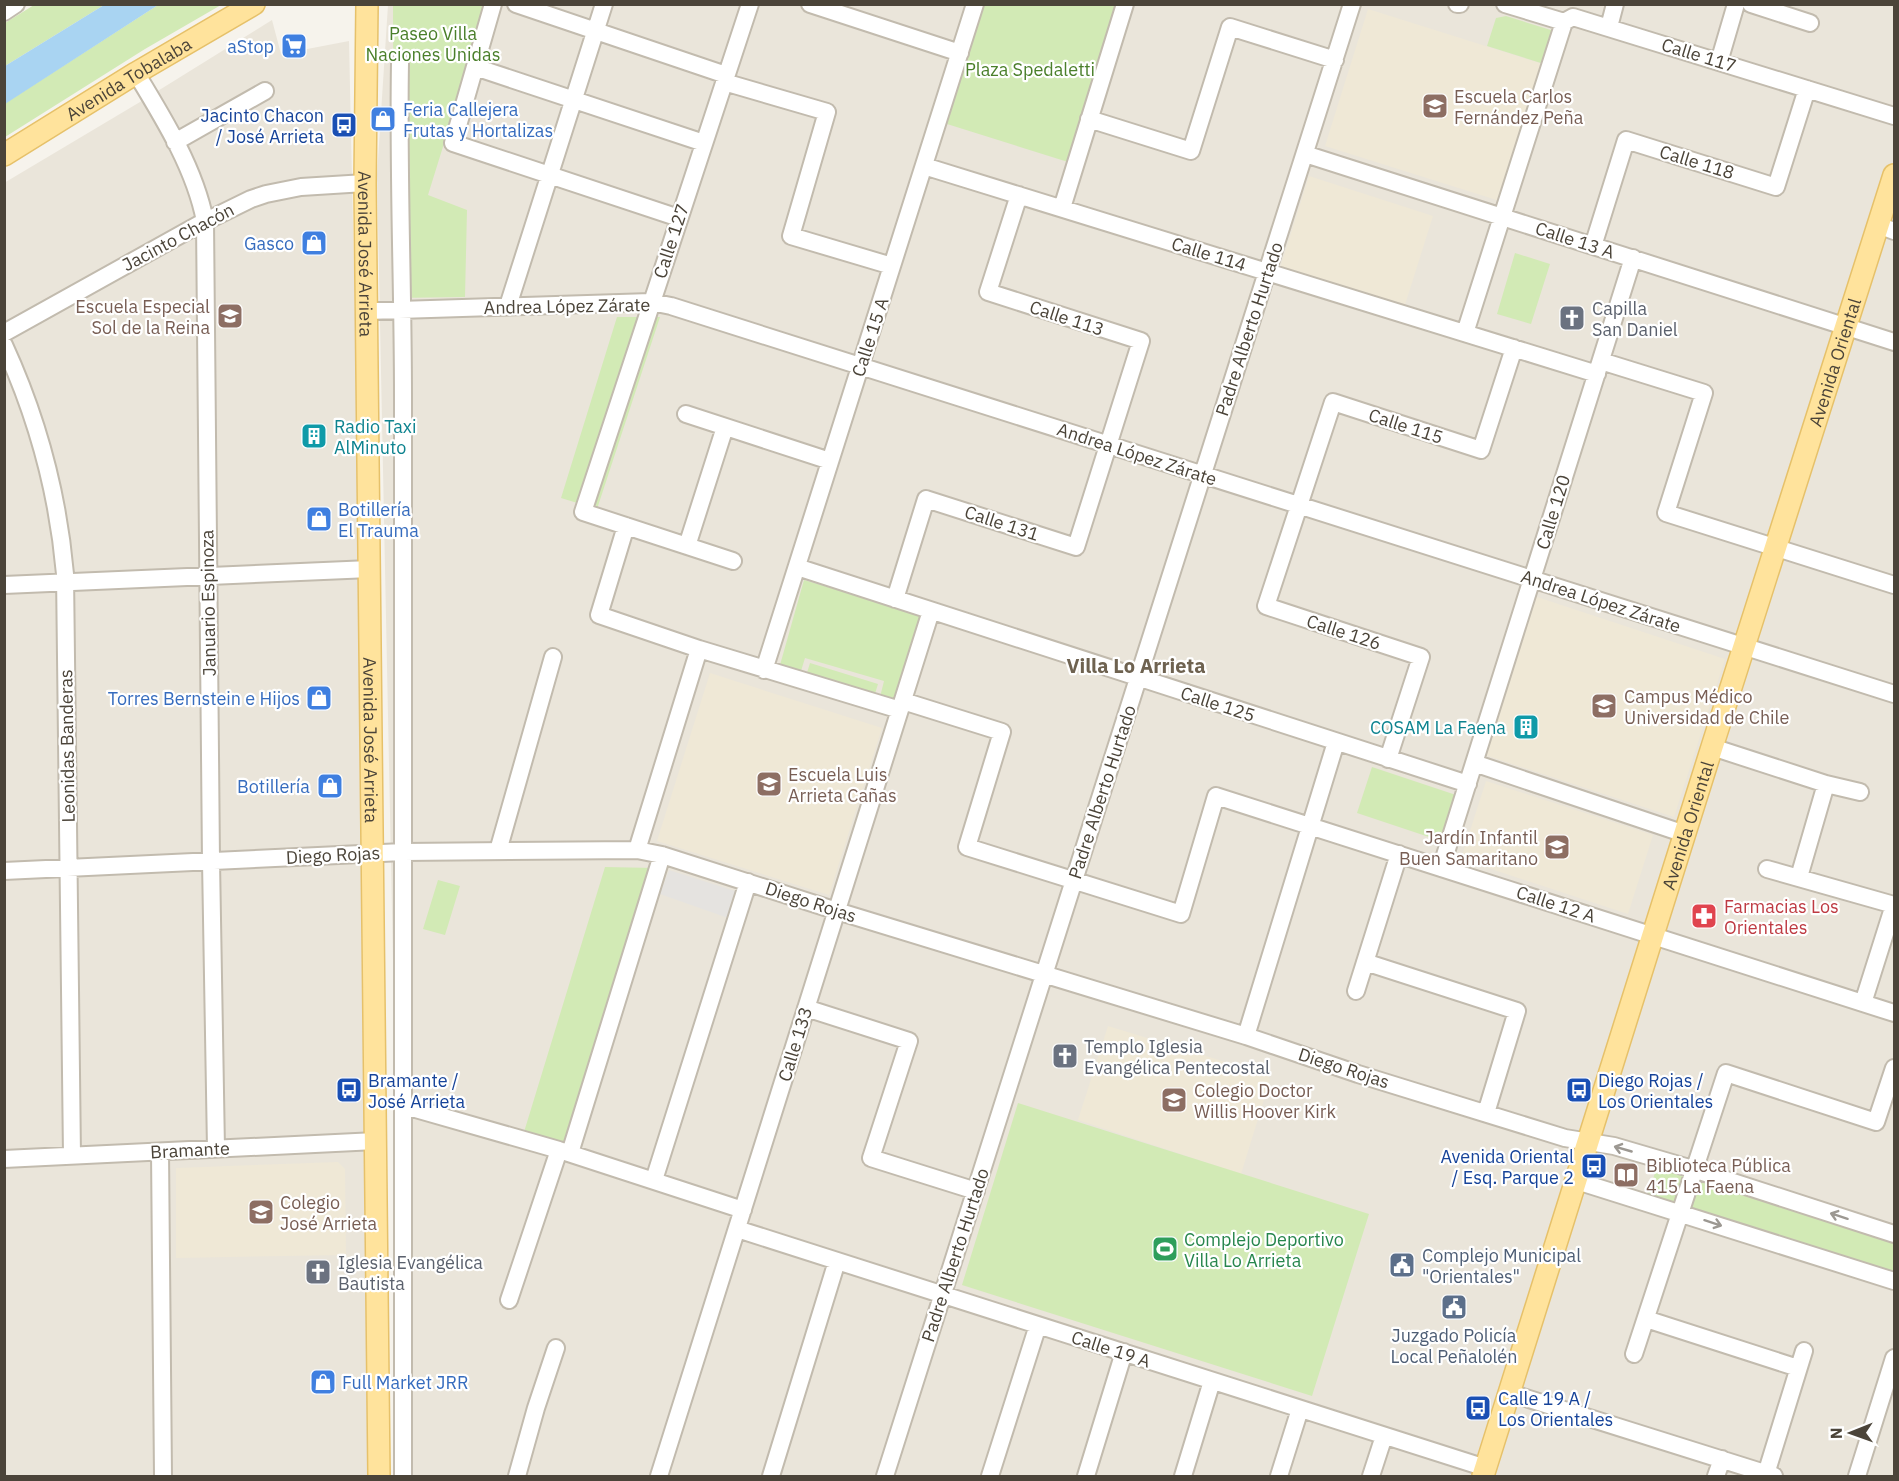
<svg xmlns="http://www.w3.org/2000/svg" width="1899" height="1481" font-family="'IBM Plex Sans',sans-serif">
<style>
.residential{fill:#eae5da}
.education{fill:#efe8d6}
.green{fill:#d2eab5}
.parking{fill:#e5e3e0}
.water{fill:#a9d4f2}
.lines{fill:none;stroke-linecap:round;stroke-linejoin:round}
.minor-casing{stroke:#c2bbae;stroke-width:20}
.major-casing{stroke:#e6c16a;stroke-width:24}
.minor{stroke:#fff;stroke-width:16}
.major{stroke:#ffe39c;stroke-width:21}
.oneway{stroke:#9c9892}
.labels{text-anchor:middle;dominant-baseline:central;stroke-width:4.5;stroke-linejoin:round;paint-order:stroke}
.park-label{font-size:18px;fill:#4a7f2a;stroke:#fff}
.shop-label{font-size:18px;fill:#366cbe;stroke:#fff;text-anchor:end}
.street-label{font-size:18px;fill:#4b4439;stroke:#fff}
.education-label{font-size:18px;fill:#785e54;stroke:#fff;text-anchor:start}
.transit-label{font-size:18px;fill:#164399;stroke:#fff;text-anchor:start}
.worship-label{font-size:18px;fill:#5b616d;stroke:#fff;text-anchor:start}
.culture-label{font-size:18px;fill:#0d838f;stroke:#fff;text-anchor:start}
.health-label{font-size:18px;fill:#be3a42;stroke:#fff;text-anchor:start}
.leisure-label{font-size:18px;fill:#27864d;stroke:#fff;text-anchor:start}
.service-label{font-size:18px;fill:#4e5e75;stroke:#fff;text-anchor:start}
.neighbourhood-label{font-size:20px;font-weight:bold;fill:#6e6250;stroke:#fff}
</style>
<rect width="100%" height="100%" fill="#f6f3ec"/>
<!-- residential -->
<path class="residential" d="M1890,4L1894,7V1476H396L394,1010L377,175L388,5Z
M272,20L281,54L349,41L363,690L371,1476H5L4,183L140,102Z"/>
<!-- education -->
<path class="education" d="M1368,9L1546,65L1503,202L1325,146Z
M1309,176L1433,216L1404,308L1280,268Z
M1534,596L1725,659L1674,817L1482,754Z
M710,673L882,728L829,895L657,841Z
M1486,781L1653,835L1628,914L1461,859Z
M1108,1026L1268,1075L1270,1080L1241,1174L1078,1120Z
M338,1162L345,1169L346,1255L176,1258V1168Z"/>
<!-- green -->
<path class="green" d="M34,5H104L5,66V23Z
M158,5H221L145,49L5,137L4,104Z
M393,5H487L428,195L467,210L465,297L394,298Z
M984,5H1117L1068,162L947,124Z
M1506,16L1554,31L1544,64L1487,46L1496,18Z
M1515,253L1550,264L1531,324L1497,314Z
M617,317H660L597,509L561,498Z
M804,580L923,615L898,703L880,697L884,681L805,658L801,671L780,665Z
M810,663L878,684L874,697L806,676Z
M1372,767L1456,795L1441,841L1357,813Z
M605,867L655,868L568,1147L524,1132Z
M438,880L460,886L445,935L423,929Z
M1018,1103L1369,1214L1312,1396L962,1285Z
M1657,1168L1894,1242V1275L1646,1197Z"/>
<!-- parking -->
<path class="parking" d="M669,870L738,892L728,918L660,894Z"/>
<!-- water -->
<path class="water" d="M104,5H158L5,104V66Z"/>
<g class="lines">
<!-- minor casing -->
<g class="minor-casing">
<path id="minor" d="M493,4L453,143L679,218
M516,4L726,75
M810,4L960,53
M1457,4H1460
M1505,4L1564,22L1573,17L1894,116
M1751,4L1810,23
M4,12L16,4
M1609,27L1615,4
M1719,62L1736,4
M400,63C398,174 403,286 403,397C403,757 405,1117 403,1476
M475,67L704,143
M136,73C164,119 195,169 205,221L211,861L216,1149
M724,82L827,112L791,236L892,266
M1089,119L1191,151L1230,27L1335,60
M175,142L265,91
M1305,154L1894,342
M924,166L1597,374
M1062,208L1125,4
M1878,225L1894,231
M1593,246L1626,140L1776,187L1807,89
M508,306L604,4
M367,311L651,302L671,306L1894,694
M4,333L198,225L251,199L266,194L301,187L365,183
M1465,333L1564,22
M4,345C38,419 58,494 65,574L72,1156
M1601,361L1704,393L1666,513L1894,585
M686,414L830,461
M626,526L599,615L699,649L900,710
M687,546L725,427
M733,561L583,512L750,4
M797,567L1468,784
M4,585L370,569
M895,599L926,499L1076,547L1141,341L988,292L1019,195
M764,670L975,4
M903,701L1002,732L967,847L1181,914L1216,796L1894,1013
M1712,747L1826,784L1860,792
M1388,759L1421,657L1266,606L1333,402L1481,450L1514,348
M1474,763L1685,834
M637,850L699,649
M498,851L553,657
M1441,868L1633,258
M1767,869L1894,905
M4,871L403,852L637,850L662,855L837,911L1246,1036L1358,1074L1565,1138L1614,1146L1696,1170L1894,1234
M1799,877L1826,784
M1365,962L1517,1011L1486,1113
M1356,991L1399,854
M1863,1003L1894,905
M806,1008L909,1041L871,1158L976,1191
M1246,1036L1336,742
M405,1106L559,1150L743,1210
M160,1152L163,1476
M570,1153L662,855
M4,1159L376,1141
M654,1180L748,882
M1577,1181L1894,1281
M737,1229L1486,1468
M509,1300L559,1150
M1646,1319L1798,1368
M1634,1354L1726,1073L1876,1122L1894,1068
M1510,1393L1774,1476
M1766,1474L1804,1351
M517,1476L536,1408L556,1348
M659,1476L931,611
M771,1476L837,1261
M885,1476L1352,4
M990,1476L1038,1325
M1086,1476L1124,1352
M1183,1476L1212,1381
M1279,1476L1300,1409
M1371,1476L1384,1436
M1716,1476L1722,1459
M1857,1476L1894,1358"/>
</g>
<!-- major casing -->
<g class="major-casing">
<g id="major">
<path id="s1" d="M367,4L365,183L379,1476"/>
<path id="s2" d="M4,155L136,73L254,4"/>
<path id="s3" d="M1483,1476L1712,747L1894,175"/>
</g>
</g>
<!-- minor -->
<use href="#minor" class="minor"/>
<!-- major -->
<use href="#major" class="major"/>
</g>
<!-- one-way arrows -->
<defs><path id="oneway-shaft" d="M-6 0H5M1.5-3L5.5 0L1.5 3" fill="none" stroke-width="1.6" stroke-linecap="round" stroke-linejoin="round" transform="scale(1.5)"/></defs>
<g class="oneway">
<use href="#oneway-shaft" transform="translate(1623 1149) rotate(-164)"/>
<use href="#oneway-shaft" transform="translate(1839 1216) rotate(-162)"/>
<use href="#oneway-shaft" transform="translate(1713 1223) rotate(18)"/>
</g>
<!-- icons -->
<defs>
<g id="supermarket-square" transform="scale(1.35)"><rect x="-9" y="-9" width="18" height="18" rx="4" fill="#3f7fe0" stroke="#fff"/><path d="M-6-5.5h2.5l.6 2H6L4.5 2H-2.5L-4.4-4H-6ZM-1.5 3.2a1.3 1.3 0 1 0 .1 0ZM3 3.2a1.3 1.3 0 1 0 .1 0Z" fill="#fff"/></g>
<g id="school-square" transform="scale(1.35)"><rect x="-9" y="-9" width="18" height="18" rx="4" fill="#8d6e63" stroke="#fff"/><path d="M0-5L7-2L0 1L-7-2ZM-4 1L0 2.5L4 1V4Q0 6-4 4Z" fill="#fff"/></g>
<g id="shop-square" transform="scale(1.35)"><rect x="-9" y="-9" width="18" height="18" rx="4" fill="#3f7fe0" stroke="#fff"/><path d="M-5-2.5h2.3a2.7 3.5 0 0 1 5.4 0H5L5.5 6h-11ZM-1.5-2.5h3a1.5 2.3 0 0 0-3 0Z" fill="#fff"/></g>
<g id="bus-square" transform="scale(1.35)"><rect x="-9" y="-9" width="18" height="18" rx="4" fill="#1a4fb4" stroke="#fff"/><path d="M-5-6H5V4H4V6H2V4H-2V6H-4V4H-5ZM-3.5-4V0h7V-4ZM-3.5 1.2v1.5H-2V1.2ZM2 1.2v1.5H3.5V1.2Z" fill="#fff"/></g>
<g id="church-square" transform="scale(1.35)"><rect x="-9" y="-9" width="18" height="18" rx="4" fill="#6b7280" stroke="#fff"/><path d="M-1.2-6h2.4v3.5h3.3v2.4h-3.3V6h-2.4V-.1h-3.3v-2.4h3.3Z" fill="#fff"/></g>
<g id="building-square" transform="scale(1.35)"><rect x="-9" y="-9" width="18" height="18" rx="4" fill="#0f9aa8" stroke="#fff"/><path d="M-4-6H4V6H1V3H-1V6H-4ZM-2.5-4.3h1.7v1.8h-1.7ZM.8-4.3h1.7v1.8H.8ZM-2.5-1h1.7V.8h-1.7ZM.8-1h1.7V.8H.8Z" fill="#fff"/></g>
<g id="university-square" transform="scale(1.35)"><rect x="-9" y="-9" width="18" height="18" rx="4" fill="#8d6e63" stroke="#fff"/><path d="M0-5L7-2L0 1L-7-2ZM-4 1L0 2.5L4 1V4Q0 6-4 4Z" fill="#fff"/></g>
<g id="pharmacy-square" transform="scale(1.35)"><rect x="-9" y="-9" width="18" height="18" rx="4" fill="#e0444e" stroke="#fff"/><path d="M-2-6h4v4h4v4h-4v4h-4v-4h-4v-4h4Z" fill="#fff"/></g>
<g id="library-square" transform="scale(1.35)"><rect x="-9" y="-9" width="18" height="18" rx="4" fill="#8d6e63" stroke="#fff"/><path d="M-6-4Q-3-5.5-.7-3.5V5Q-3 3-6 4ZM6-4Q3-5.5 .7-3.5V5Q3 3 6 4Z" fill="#fff"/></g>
<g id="stadium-square" transform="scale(1.35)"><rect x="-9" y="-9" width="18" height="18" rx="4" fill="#2e9e5b" stroke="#fff"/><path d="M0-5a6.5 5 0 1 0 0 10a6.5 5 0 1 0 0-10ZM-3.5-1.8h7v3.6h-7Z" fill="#fff"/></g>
<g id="civic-square" transform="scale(1.35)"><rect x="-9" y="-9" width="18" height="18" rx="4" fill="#5c6f8a" stroke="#fff"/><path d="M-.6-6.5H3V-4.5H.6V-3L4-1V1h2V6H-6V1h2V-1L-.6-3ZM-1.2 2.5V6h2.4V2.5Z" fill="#fff"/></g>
</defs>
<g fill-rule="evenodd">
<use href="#supermarket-square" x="294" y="46"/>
<use href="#school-square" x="1435" y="106"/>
<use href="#shop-square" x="383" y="119"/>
<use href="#bus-square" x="344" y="125"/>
<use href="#shop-square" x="314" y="243"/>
<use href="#school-square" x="230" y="316"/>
<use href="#church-square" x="1572" y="318"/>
<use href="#building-square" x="314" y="436"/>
<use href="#shop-square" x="319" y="519"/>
<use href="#shop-square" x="319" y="698"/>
<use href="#university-square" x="1604" y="706"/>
<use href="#building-square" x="1526" y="727"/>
<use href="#school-square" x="769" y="784"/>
<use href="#shop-square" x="330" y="786"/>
<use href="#school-square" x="1557" y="847"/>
<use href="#pharmacy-square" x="1704" y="916"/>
<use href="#church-square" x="1065" y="1056"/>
<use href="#bus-square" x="349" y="1090"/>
<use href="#bus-square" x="1579" y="1090"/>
<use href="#school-square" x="1174" y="1100"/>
<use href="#bus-square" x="1594" y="1166"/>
<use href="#library-square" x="1626" y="1175"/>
<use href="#school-square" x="261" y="1212"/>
<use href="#stadium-square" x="1165" y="1249"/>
<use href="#civic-square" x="1402" y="1265"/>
<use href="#church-square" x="318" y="1272"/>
<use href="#civic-square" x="1454" y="1307"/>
<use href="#shop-square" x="323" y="1382"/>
<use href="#bus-square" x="1478" y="1408"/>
</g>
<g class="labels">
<!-- park labels -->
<g class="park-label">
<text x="433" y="33">Paseo Villa<tspan x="433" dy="21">Naciones Unidas</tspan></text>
<text x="1030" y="69">Plaza Spedaletti</text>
</g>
<!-- shop labels -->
<g class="shop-label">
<text x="274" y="46">aStop</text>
<text x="403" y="109" text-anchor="start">Feria Callejera<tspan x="403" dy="21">Frutas y Hortalizas</tspan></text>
<text x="294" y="243">Gasco</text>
<text x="338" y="509" text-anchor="start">Botillería<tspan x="338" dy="21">El Trauma</tspan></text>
<text x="300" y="698">Torres Bernstein e Hijos</text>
<text x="310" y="786">Botillería</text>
<text x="342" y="1382" text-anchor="start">Full Market JRR</text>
</g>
<!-- street labels -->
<g class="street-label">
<text transform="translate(1699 55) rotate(17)">Calle 117</text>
<text stroke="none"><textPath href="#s2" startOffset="146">Avenida Tobalaba</textPath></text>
<text transform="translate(1697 162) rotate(17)">Calle 118</text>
<text transform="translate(178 237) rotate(-28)">Jacinto Chacón</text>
<text transform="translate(1575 240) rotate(18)">Calle 13 A</text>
<text transform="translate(671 241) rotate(-72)">Calle 127</text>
<text transform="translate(1209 254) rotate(17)">Calle 114</text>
<text stroke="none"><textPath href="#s1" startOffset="250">Avenida José Arrieta</textPath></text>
<text transform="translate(567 306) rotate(-1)">Andrea López Zárate</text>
<text transform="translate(1067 318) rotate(18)">Calle 113</text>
<text transform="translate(1249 329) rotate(-72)">Padre Alberto Hurtado</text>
<text transform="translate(870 337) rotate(-72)">Calle 15 A</text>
<text stroke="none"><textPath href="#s3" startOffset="1168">Avenida Oriental</textPath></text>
<text transform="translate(1406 426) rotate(18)">Calle 115</text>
<text transform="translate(1137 454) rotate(18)">Andrea López Zárate</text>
<text transform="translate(1553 512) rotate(-73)">Calle 120</text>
<text transform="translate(1002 523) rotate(18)">Calle 131</text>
<text transform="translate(1601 601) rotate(18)">Andrea López Zárate</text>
<text transform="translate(208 603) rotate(-91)">Januario Espinoza</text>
<text transform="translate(1344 632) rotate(18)">Calle 126</text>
<text transform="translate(1218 704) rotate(18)">Calle 125</text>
<text stroke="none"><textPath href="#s1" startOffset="736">Avenida José Arrieta</textPath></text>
<text transform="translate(67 746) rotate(-91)">Leonidas Banderas</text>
<text transform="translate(1102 792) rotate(-72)">Padre Alberto Hurtado</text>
<text stroke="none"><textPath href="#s3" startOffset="682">Avenida Oriental</textPath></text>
<text transform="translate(333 855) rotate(-3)">Diego Rojas</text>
<text transform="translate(811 902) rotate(18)">Diego Rojas</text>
<text transform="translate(1556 904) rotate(18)">Calle 12 A</text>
<text transform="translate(795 1044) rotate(-73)">Calle 133</text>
<text transform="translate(1344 1068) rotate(18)">Diego Rojas</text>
<text transform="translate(190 1150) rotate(-3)">Bramante</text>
<text transform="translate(955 1255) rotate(-72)">Padre Alberto Hurtado</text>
<text transform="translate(1111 1349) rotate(18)">Calle 19 A</text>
</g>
<!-- education labels -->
<g class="education-label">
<text x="1454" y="96">Escuela Carlos<tspan x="1454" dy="21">Fernández Peña</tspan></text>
<text x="210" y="306" text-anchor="end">Escuela Especial<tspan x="210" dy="21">Sol de la Reina</tspan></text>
<text x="1624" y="696">Campus Médico<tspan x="1624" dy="21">Universidad de Chile</tspan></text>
<text x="788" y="774">Escuela Luis<tspan x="788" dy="21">Arrieta Cañas</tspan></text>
<text x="1538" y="837" text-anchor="end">Jardín Infantil<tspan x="1538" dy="21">Buen Samaritano</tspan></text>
<text x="1194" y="1090">Colegio Doctor<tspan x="1194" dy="21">Willis Hoover Kirk</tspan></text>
<text x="1646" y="1165">Biblioteca Pública<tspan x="1646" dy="21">415 La Faena</tspan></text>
<text x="280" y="1202">Colegio<tspan x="280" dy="21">José Arrieta</tspan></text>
</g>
<!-- transit labels -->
<g class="transit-label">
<text x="324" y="115" text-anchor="end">Jacinto Chacon<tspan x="324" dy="21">/ José Arrieta</tspan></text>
<text x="368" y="1080">Bramante /<tspan x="368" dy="21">José Arrieta</tspan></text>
<text x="1598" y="1080">Diego Rojas /<tspan x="1598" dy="21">Los Orientales</tspan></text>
<text x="1574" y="1156" text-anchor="end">Avenida Oriental<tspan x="1574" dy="21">/ Esq. Parque 2</tspan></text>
<text x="1498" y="1398">Calle 19 A /<tspan x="1498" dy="21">Los Orientales</tspan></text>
</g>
<!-- worship labels -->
<g class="worship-label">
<text x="1592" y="308">Capilla<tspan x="1592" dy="21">San Daniel</tspan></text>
<text x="1084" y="1046">Templo Iglesia<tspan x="1084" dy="21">Evangélica Pentecostal</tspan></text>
<text x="338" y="1262">Iglesia Evangélica<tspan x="338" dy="21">Bautista</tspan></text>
</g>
<!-- culture labels -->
<g class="culture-label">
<text x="334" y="426">Radio Taxi<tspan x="334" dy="21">AlMinuto</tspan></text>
<text x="1506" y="727" text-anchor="end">COSAM La Faena</text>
</g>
<!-- health labels -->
<g class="health-label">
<text x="1724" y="906">Farmacias Los<tspan x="1724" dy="21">Orientales</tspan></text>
</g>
<!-- leisure labels -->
<g class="leisure-label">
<text x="1184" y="1239">Complejo Deportivo<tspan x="1184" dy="21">Villa Lo Arrieta</tspan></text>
</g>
<!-- service labels -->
<g class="service-label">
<text x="1422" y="1255">Complejo Municipal<tspan x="1422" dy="21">"Orientales"</tspan></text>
<text x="1454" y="1335" text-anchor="middle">Juzgado Policía<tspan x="1454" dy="21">Local Peñalolén</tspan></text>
</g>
<!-- neighbourhood labels -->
<g class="neighbourhood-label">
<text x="1136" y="665">Villa Lo Arrieta</text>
</g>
</g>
<!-- border -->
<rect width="1899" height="1481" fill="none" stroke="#4b4439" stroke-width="12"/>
<!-- north arrow -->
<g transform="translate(1851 1433) rotate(269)" stroke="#ffffff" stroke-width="4.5" paint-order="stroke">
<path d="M0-4.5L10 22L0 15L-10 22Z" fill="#4b4439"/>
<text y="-9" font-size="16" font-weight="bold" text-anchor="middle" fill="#4b4439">N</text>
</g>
</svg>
